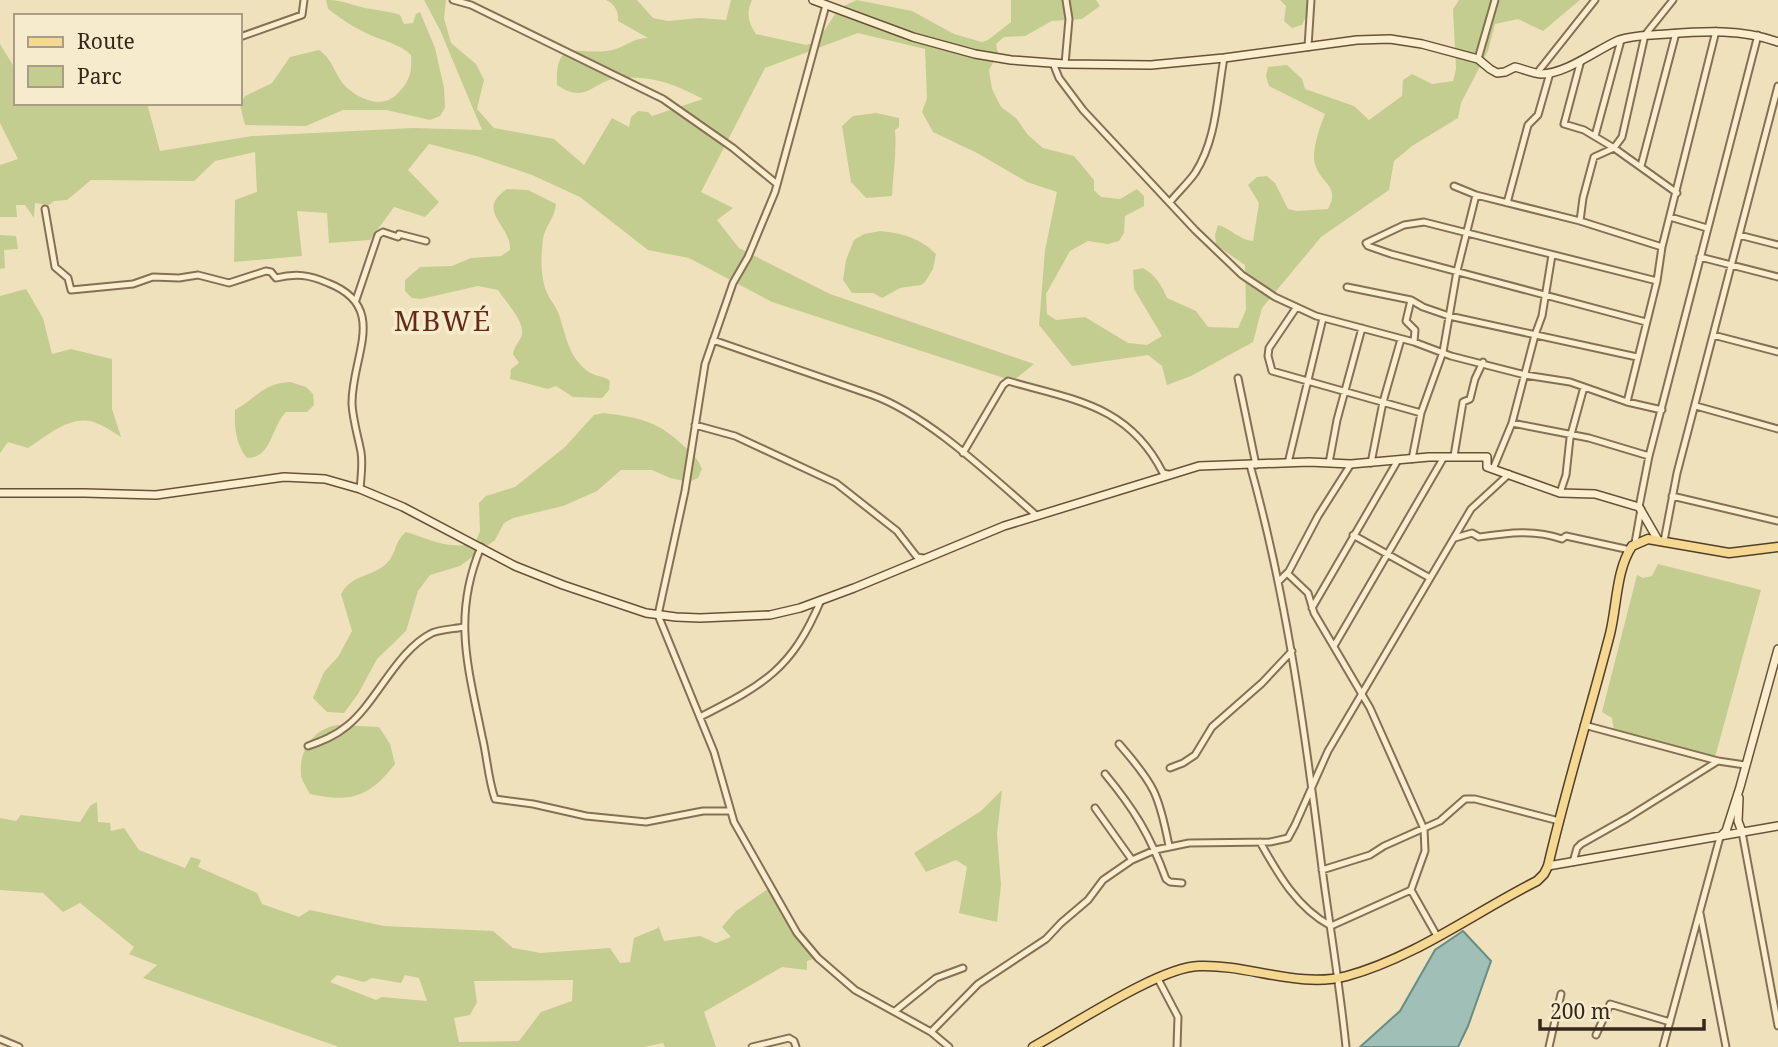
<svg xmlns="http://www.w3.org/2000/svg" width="1778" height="1047" font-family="'Noto Serif',serif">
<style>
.green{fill:#c4cd90;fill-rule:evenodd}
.water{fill:#a0c0b7;stroke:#688d84;stroke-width:2}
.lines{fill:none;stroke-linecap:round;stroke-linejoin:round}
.street-casing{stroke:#867055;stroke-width:9}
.secondary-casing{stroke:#685139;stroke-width:10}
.primary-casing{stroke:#533e2a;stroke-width:11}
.street{stroke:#faeecf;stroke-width:5}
.secondary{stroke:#faeecf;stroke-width:7}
.primary{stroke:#f5d891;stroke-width:8}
.labels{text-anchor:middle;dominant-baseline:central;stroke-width:7;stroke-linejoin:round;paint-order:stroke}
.quarter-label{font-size:28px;letter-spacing:2px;fill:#632a19;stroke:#f6ebcc}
</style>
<rect width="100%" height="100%" fill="#efe1bc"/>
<!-- green -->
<path class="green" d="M326,0C337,0 344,2 354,5C369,10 385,10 400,15L404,24L413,23L416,14L420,12L435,48L444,88L445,108L440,116L430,120L386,110H343L306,126L245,125L240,105L245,96L272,83L290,57L319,50C331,58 333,69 341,81C353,97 381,111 397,94C410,81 412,73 411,55C399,43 382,41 366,33C353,27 340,18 328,9Z
M424,0H446L444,18L451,43L476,64L484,80L477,109L494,128L554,139L584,165L612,118L629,127L631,117L638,111L648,112L652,116L703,99C672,83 654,76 619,78C594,79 587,106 557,85C555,34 580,57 612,50C625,47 635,37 648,38L618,21C619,12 615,4 606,0H637L653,18L668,21L699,18L726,20L731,0H752C746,13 748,23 756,34L806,45L817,42L839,8L857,0L912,11L954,34L982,42L988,40L1011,22V0H1096L1100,6L1082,19L1052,21L1025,36L1004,37L996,44L998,54L989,70L992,89L1001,107L1016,118L1028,135L1043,148L1074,156L1094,180V190L1101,197L1120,199L1137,189L1144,196V206L1125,216L1124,233L1119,241L1108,244L1088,241L1070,251L1046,294L1047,314L1056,320L1085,317L1128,343L1147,345L1162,336L1134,289L1133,270L1143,268C1156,276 1161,284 1167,298L1196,311L1208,327L1238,328L1246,310L1245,265L1216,245L1215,235L1218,225C1232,229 1239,240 1253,241L1259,203L1248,185L1257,177L1267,176L1275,183L1288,209L1297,211L1328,209C1341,186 1320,183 1315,164C1311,152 1320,126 1325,114L1269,86L1266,76L1268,67L1287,65L1302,79L1305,89L1354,106L1369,120L1402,96L1403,80L1412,74L1432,84L1453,81L1456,69L1453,9L1459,0H1580L1543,31L1518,19L1495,24L1488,51L1461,103L1458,118L1412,146L1394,161L1389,190L1321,237L1262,308L1253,342L1191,376L1167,385L1162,366L1148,355L1072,366L1039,325L1045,250L1057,192L1027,182L977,153L933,132L922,112L927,98L925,49L858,33L765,68L701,192L733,208L717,220L739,248L830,294L1034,364L1013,381L772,302L689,258L648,250L580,197L532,175L476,156L429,144L408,170L439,202L425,217L394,207L370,240L329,243L327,213L297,211L302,256L234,262L235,200L257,192L255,152L215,161L194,181L91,180L67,200L54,201L49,205L35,203L34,218L25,205H16L17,217H0V165L18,159L0,123V44L16,70V103H147L160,151L252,136L413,128L482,130L440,30Z
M1280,0H1314L1302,25L1292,28L1284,21L1286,6Z
M876,113L899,118V127L895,130C897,151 893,174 892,196L866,198L851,182L842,126L853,116Z
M507,189L528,190L556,204C555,218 545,226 543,239C541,256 540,277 547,293C550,300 555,305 558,312C566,334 567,354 586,370C594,377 603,375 610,381L609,390L602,398L573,397L556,386L548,389L510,379L511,369L519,363L513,354C514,346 520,342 522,334C524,320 505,301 498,290L478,286L421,299L412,298L405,291V280L420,267L452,266L471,258L501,256L510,250C512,225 474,211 507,189Z
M880,231C902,233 920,238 936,254L933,269L925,282L921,285L900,288L882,298L873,293H852L843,280L846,260L854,240L864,234Z
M0,235L16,236L18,249L4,250L5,268L0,269Z
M26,289L43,318L52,354L71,349L112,359V409L121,437C113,432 105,426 96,423C72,413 47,436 28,448L8,442L0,453V296Z
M290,382L306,387L313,394L314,405L307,412H286C271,427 272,458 247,458C236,445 234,426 235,410C257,398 263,383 290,382Z
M604,413C641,418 658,421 685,447C693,454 698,459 702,469L698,478L689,482L670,478L652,470H621L597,491L563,506L513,518L504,523L495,540L460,566L430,575L418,591L406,631L377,659L358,694L344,713L327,712L313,698L324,672L338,657L352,631L341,594C351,575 371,577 386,564C397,554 393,543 406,532C427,538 455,553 476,541L480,531L479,503L486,496L515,487L565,447L594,415Z
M1658,564L1761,590L1715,757L1614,730L1612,718L1602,712L1637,575L1643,578L1652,576Z
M337,725L379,727L390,744L395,764C370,797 350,803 310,794C307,788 301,780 301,774C299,749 314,729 337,725Z
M1002,790L997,834L1001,885L997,922L959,913L967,867L956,860L926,872L914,853L981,811Z
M97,802L98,822L110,823L111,831L124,828L139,850L185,868L191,857L201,860L198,867L257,893L262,904L299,917L310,910L384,926L493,931L513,948L541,953L610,948L620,963L630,962L634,938L658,928V925L664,941L700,936L716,943L731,937L722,927L736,911L769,888L816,958L807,961V970L782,967L704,1012L716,1047H665L663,1043L644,1047H339L143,978L157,965L129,954L134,947L80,903L63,912L43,893L0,890V818L16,821L21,815L80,822L90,806ZM337,975L364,982L372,978L401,983L405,975L419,978L427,1001L382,997L376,1000L330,982ZM573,980L572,1001L541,1012L519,1041L459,1042L454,1018L470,1015L477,1002L474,981Z"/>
<!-- water -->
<path class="water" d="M1463,931L1491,961L1468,1026L1458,1047H1360L1400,1011L1435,950Z"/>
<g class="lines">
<!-- street casing -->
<g class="street-casing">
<path id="street" d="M453,0L471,5L663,99L733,148L777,184
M826,5L775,192L748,257L733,283L705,364L685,491L658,615L714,752L734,822L797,933L818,958L855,990L931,1032L949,1047
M240,37L302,15L304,0
M1308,47L1311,0
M1478,59L1495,0
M1581,60L1564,124L1584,130L1614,148L1677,193
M1053,63L1059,78L1083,110L1195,230L1242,275L1275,297L1316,316L1414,342L1451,356L1525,375L1570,382L1627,402L1662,410
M1065,64L1069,19L1066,0
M1537,73L1595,0
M1595,136L1621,40
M1641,166L1676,33
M1454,186L1476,195L1580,221L1662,247
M1170,202C1178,192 1188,183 1195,173C1217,139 1217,96 1224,58
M1507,203L1528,125L1538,115L1550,73
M45,209L55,267L68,278L71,290L133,284L153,277L179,278L198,275L229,283L266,271L271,272L276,278C296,273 310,275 328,283C390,307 351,357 352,404C353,421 358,436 361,452C363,464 361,477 360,489
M1670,217L1707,228
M1580,221L1583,198L1594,157L1614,148L1622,137L1645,35L1673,0
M1739,235L1778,245
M1700,257L1778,277
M1347,287L1411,300L1423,307L1449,316L1637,357
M356,300L378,235L383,232L398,237L399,234L426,241
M1411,300L1406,321L1415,330L1414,342
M1296,308L1269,348L1268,356L1272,371L1421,413
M1646,322L1391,254L1368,246L1366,243L1404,225L1424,222L1657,281
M1713,335L1778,352
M713,340L872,395C928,415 991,476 1036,515
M1238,378L1256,465
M1627,402L1657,281L1662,247L1716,31
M1696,406L1778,429
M1512,423L1589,438L1649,456
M695,425L735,436L836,483L897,531L917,557L923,558
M963,453L1003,385L1008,381C1074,400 1129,405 1163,473L1168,474
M1454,456L1463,402L1470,399L1475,379L1483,362
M1412,459L1421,413L1443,352L1457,271L1476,195
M1288,463L1323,318
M1329,463L1337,420L1362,328
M1371,463L1383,402L1401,339
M1250,465C1287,597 1305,732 1322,868C1330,928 1340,987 1346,1047
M1493,469L1512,423L1535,335L1542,316L1552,255
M1560,493L1566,475L1570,438L1584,387
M1672,496L1778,521
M1639,507L1649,456L1758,35
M1353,535L1430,578
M1455,538L1472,533L1479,537C1507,533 1534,529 1562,539L1566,536L1630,550
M1664,541L1677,473L1778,86
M1635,543L1641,509
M481,547C452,616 468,667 482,736C487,756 488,779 495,799L533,804L586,816L646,822L703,811H730
M1279,581L1289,571L1318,516L1351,464
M1312,608L1398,460
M1334,646L1444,457
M700,717C765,684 792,669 821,600
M1584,725L1718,761L1745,765
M1119,744C1154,784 1159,794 1169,846
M308,746C322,741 335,736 347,726C377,702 396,651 432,633C442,629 454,629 464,627
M1170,768L1183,763L1195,755L1212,727L1262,683L1292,651
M1105,774C1134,809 1150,835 1166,879L1170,882L1182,883
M1095,808L1132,860
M1742,832L1778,1026
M1260,842C1278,874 1297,908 1331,926L1411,890L1425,851L1424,829L1370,708L1314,613L1308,593L1288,574
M1573,862L1577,848L1581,844L1627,818L1718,761
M1322,870L1370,855L1384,846L1440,821L1465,799H1475L1559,821
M1411,890L1437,936
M1700,913L1726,1047
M1158,979L1178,1017L1177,1047
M895,1011L936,978L963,968
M931,1032L978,984L1046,939L1061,923L1088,900L1103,880L1132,860L1155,850L1189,843L1270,842L1288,838L1295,825L1328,751L1471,509L1509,474
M1596,1035L1610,1004L1670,1022
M0,1039L19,1047
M752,1047L789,1038L794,1041L796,1047
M1549,1047L1561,994
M1663,1047L1720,837"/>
</g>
<!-- secondary casing -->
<g class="secondary-casing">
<path id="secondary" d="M813,0L913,37L975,54L1011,60L1065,64L1151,65L1224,58L1357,40L1390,39L1422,44L1478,59L1490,69L1497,73L1505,72L1515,67C1523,69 1532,73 1541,74C1566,74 1596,50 1619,40C1634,35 1651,35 1667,34C1705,31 1742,29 1778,42
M0,493H85L156,495L284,477L325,479L360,489L403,507L515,566L563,585L646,613L676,617L700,618L770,615L800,608L854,588L1004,526L1199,466L1309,462L1351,464L1429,457H1487V467L1560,493L1595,494L1639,507L1658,540
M1739,798L1738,821L1742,832
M1720,837L1726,831L1740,787L1778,649
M1548,866L1778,826"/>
</g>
<!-- primary casing -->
<g class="primary-casing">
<path id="primary" d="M1033,1047C1072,1026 1159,967 1199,966C1248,964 1299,989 1347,976C1416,957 1475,912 1537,881L1544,874L1548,866C1566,788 1590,711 1610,634C1617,606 1616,570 1632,546L1648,539L1729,553L1778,547"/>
</g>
<!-- street -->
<use href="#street" class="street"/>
<!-- secondary -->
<use href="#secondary" class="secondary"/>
<!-- primary -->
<use href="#primary" class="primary"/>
</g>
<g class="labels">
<!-- quarter labels -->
<g class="quarter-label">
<text x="443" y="320">MBWÉ</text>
</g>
</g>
<!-- legend -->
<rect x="14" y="14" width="228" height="91" fill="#f6ebcc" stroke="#a99d85" stroke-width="2"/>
<rect x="28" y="37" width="35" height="10" fill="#f5d891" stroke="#a99d85" stroke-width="2"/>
<text x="77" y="49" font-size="21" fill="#35281b">Route</text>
<rect x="28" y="66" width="35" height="21" fill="#c4cd90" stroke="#a99d85" stroke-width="2"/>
<text x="77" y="84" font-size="21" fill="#35281b">Parc</text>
<!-- scale -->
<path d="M1540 1019v10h164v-10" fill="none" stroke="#35281b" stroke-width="3.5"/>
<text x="1550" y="1019" font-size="21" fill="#35281b" stroke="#f6ebcc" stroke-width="5" paint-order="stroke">200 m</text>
</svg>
